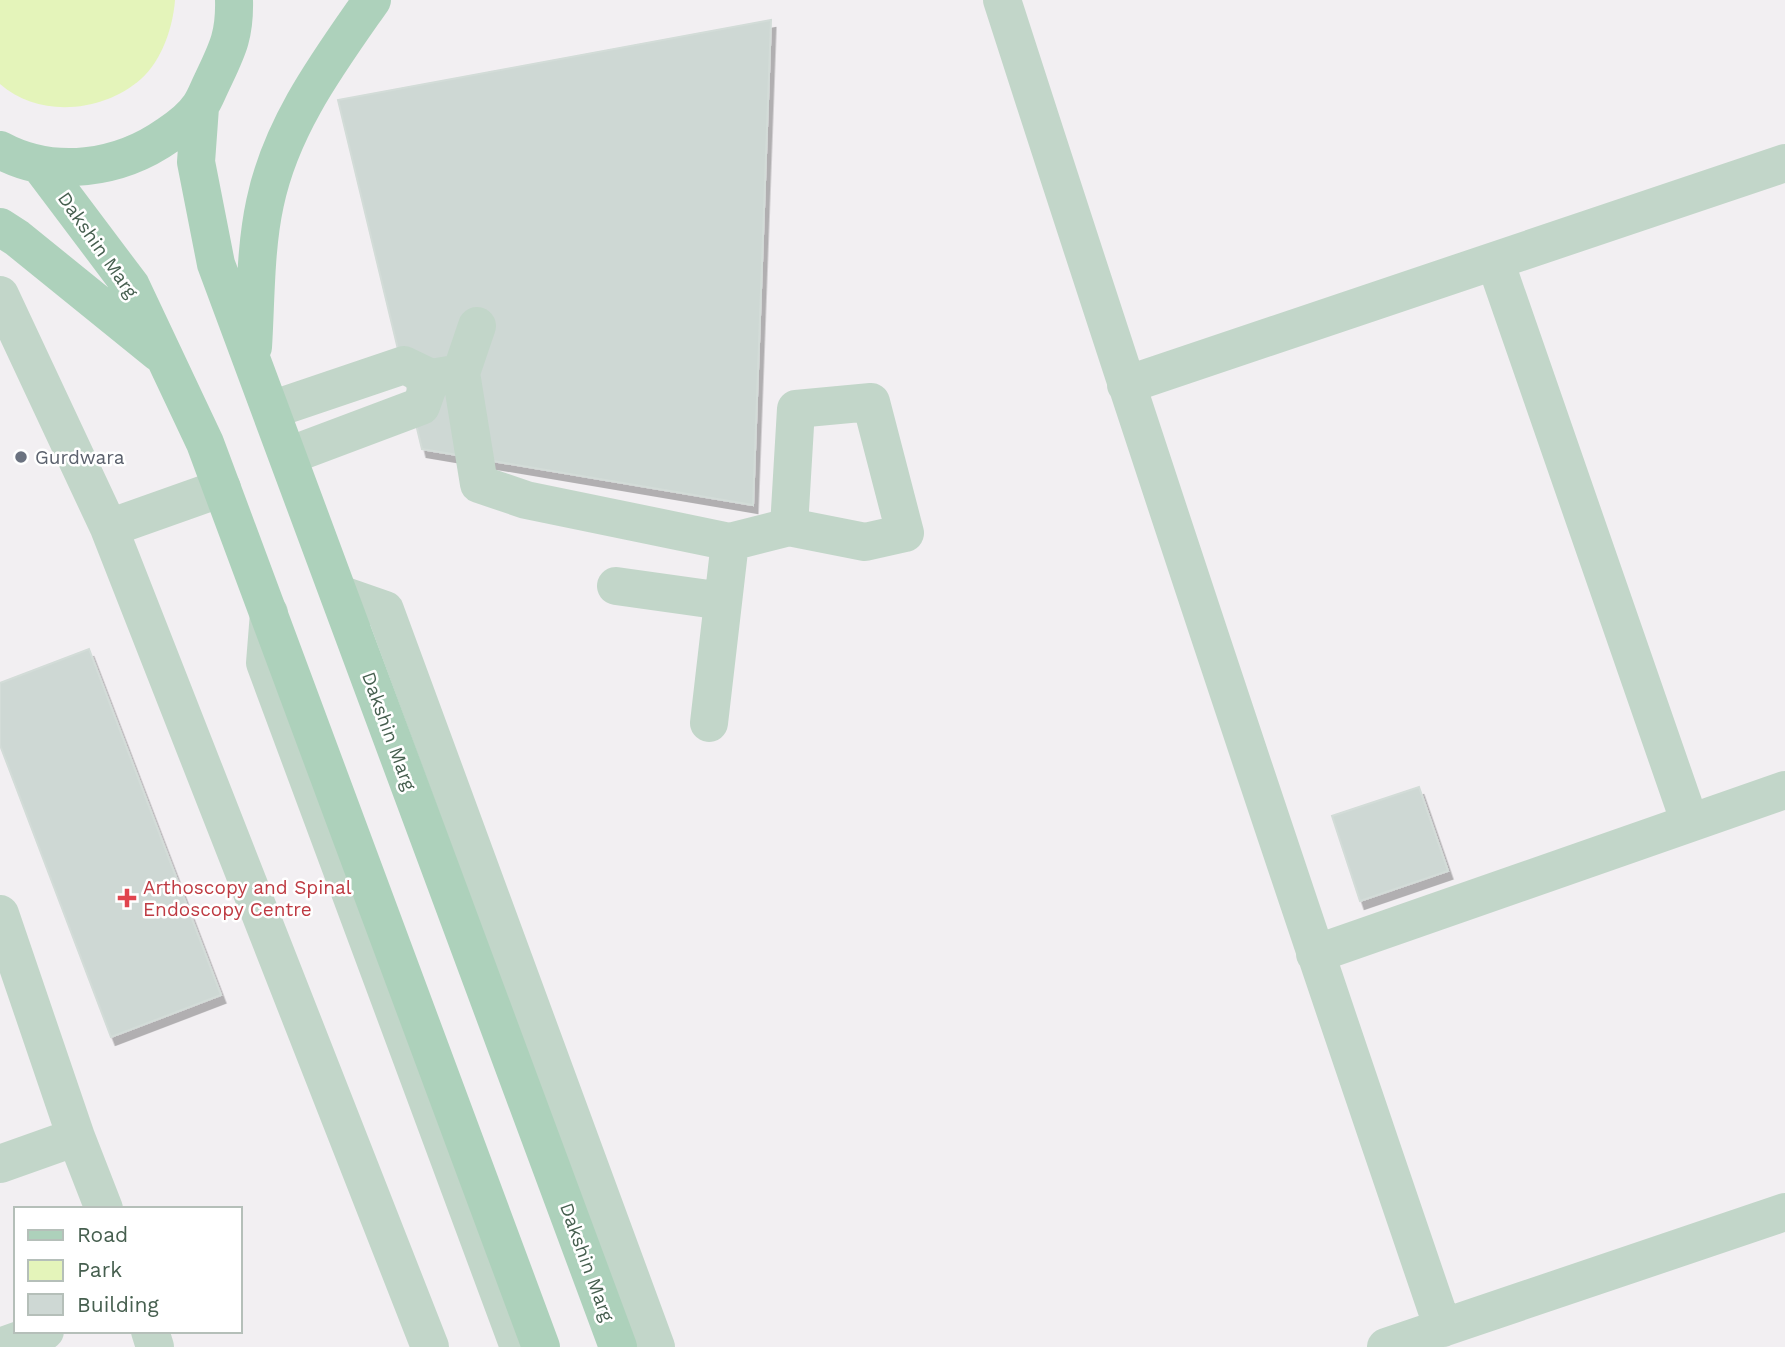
<svg xmlns="http://www.w3.org/2000/svg" width="1785" height="1347" font-family="'Work Sans',sans-serif">
<style>
.green{fill:#e4f4ba}
.building{fill:#ced8d4;stroke:#d3dcd8;stroke-width:2;filter:url(#shadow)}
.lines{fill:none;stroke-linecap:round;stroke-linejoin:round}
.minor{stroke:#c2d6c9;stroke-width:38}
.major{stroke:#add1bb;stroke-width:38}
.worship-dot{fill:#6b7280;stroke:#fff;stroke-width:2.5}
.health-dot{fill:#e0444e;stroke:#fff;stroke-width:2.5}
.labels{text-anchor:middle;dominant-baseline:central;stroke-width:5;stroke-linejoin:round;paint-order:stroke}
.street-label{font-size:19px;fill:#465f4f;stroke:#fff}
.worship-label{font-size:19px;fill:#5b616d;stroke:#fff;text-anchor:start}
.health-label{font-size:19px;fill:#be3a42;stroke:#fff;text-anchor:start}
</style>
<defs>
<filter id="shadow"><feDropShadow dx="4.5" dy="8" stdDeviation="0" flood-color="#0004"/></filter>
</defs>
<rect width="100%" height="100%" fill="#f2eff2"/>
<!-- green -->
<path class="green" d="M0,0H175C173,27 162,60 141,79C104,112 39,119 0,84Z"/>
<!-- building -->
<path class="building" d="M771,20L753,505L422,449L338,100Z
M89,649L221,995L111,1037L0,745V683Z
M1419,787L1448,871L1360,901L1332,816Z"/>
<g class="lines">
<!-- minor -->
<path class="minor" d="M1002,0C1145,444 1292,887 1443,1328
M1495,261L1690,823
M0,295L109,528L430,1347
M461,373L477,326
M431,378L461,373L479,484L526,500L730,542L709,723
M1126,385L1785,163
M271,410L404,365L431,378L421,406L288,456
M109,528L222,488
M730,542L789,527L796,409L871,402L905,533L865,542L789,527
M616,586L723,601
M339,594L385,610L656,1347
M269,613L265,663L519,1347
M0,914L76,1137L104,1209
M1315,954L1785,790
M0,1164L76,1137
M150,1331L155,1347
M0,1347L45,1331
M1386,1347L1785,1212"/>
<!-- major -->
<path class="major" d="M200,107L196,162L216,264L618,1347
M0,150C54,179 120,169 168,135C180,127 192,118 200,106C205,99 208,90 212,82C227,50 235,36 234,0
M40,165L131,286L205,443L541,1347
M0,227L17,238L159,353
M253,347C256,299 255,249 265,203C281,126 328,63 372,0"/>
</g>
<!-- markers -->
<circle class="worship-dot" cx="21" cy="457" r="7"/>
<path class="health-dot" d="M123.5 887.5h7v7h7v7h-7v7h-7v-7h-7v-7h7z"/>
<g class="labels">
<!-- street labels -->
<g class="street-label">
<text transform="translate(98 245) rotate(55)">Dakshin Marg</text>
<text transform="translate(389 731) rotate(70)">Dakshin Marg</text>
<text transform="translate(587 1262) rotate(70)">Dakshin Marg</text>
</g>
<!-- worship labels -->
<g class="worship-label">
<text x="35" y="457">Gurdwara</text>
</g>
<!-- health labels -->
<g class="health-label">
<text x="143" y="887">Arthoscopy and Spinal<tspan x="143" dy="22">Endoscopy Centre</tspan></text>
</g>
</g>
<!-- legend -->
<rect x="14" y="1207" width="228" height="126" fill="#ffffff" stroke="#b5bfb9" stroke-width="2"/>
<rect x="28" y="1230" width="35" height="10" fill="#add1bb" stroke="#b5bfb9" stroke-width="2"/>
<text x="77" y="1242" font-size="21" fill="#465f4f">Road</text>
<rect x="28" y="1260" width="35" height="21" fill="#e4f4ba" stroke="#b5bfb9" stroke-width="2"/>
<text x="77" y="1277" font-size="21" fill="#465f4f">Park</text>
<rect x="28" y="1294" width="35" height="21" fill="#ced8d4" stroke="#b5bfb9" stroke-width="2"/>
<text x="77" y="1312" font-size="21" fill="#465f4f">Building</text>
</svg>
